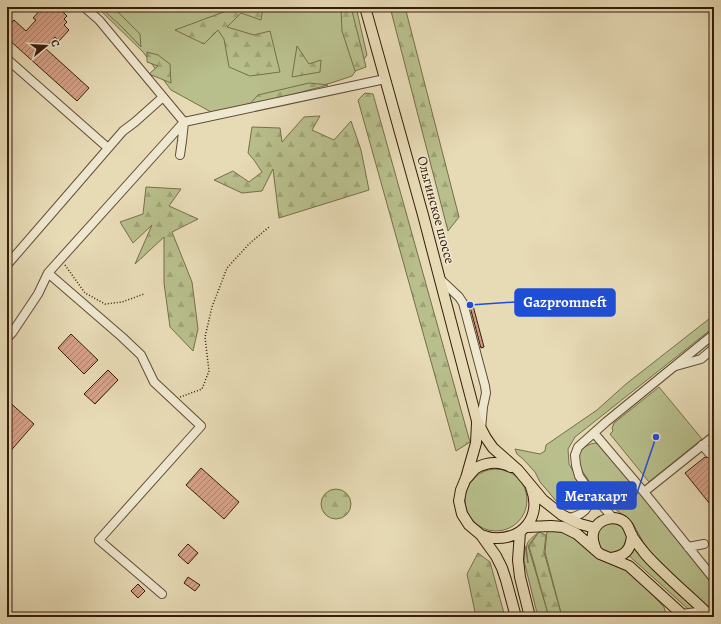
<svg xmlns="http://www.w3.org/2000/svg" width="721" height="624" font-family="Alegreya,serif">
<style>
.green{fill:#b8bf8c;stroke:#776e4a}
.forest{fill:url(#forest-firs);stroke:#776e4a}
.building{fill:url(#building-hatch);stroke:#361c09}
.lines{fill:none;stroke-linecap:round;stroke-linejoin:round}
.minor-casing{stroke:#624c34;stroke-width:10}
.major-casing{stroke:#361c09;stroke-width:12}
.path{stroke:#361c09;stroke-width:1.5;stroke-dasharray:1 2;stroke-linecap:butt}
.minor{stroke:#efe8d0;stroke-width:8}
.major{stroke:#e7dbb6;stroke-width:10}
.labels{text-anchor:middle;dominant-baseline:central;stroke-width:3;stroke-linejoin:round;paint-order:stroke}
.street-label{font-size:14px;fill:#361c09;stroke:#efe8d0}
.leader{fill:none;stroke:#1d4ed8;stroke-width:1.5}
.callout-dot{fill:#1d4ed8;stroke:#efe8d0;stroke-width:1.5}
.callout{fill:#1d4ed8;stroke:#1d4ed8;stroke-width:1.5}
.callout-label{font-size:15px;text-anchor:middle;font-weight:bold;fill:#fff}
</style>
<defs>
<pattern id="forest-firs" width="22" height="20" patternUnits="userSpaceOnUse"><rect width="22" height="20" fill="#b8bf8c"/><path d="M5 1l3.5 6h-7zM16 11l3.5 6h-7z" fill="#9fa477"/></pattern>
<pattern id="building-hatch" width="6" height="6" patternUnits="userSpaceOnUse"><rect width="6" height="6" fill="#d6a28a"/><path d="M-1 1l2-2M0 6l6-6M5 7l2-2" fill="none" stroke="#ae836f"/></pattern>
</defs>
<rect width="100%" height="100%" fill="#e7dbb6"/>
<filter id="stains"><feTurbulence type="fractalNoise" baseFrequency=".005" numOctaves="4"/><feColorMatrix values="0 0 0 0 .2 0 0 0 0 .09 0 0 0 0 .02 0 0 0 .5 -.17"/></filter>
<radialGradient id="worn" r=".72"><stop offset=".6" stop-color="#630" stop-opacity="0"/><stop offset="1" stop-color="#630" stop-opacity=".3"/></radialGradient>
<!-- green -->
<path class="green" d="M97,7H356L367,55L352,76L331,83L213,113L171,90L143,52Z
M714,315V327L575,437L568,449L569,464L583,488L584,496L582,504L575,509L567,508L557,502L540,482L535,472L523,459L517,454L515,449L540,454L545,451L546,445L597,410L626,384Z
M659,387L702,439L649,482L610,434L613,431L612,428L614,423Z
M596,443L602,446L714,586V616L664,569L647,549L632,522L610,505L595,490L579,466V454C583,447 588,444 596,443Z
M465 500a31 31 0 1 1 62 0a31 31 0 1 1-62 0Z
M597 538a15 15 0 1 1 30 0a15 15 0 1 1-30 0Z
M555,528L573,535L589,552L601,559L622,567L648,590L664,607L667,617H562L545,552L547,531Z
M538,533L528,546L549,617H538L524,561L525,546L528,563C527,547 522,544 538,533Z
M635,544L698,609H688L626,553Z"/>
<!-- forest -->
<path class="forest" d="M100,7H113L140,34L141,47L122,27Z
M237,7H263L261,20L241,13L227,27L254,35L270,31L280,72L250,76L229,67L224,39L218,30L204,44L175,30Z
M341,7H351L366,67L355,71L342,31Z
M390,7H405L459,217L448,231Z
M297,46L309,64L321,60L320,72L292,77Z
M147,52L158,55L170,64L171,83L149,74L158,66L147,62Z
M309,83L328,85L248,106L258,95Z
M365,93L373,94L470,442L456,451L358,100Z
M320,116L312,130L334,140L351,121L361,150L369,190L279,218L273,169L262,191L242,193L214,180L233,171L249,182L262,172L254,160L248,153L252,127L280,128L282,142L304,117Z
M146,187L181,189L169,206L198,219L172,232L192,282L198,329L193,351L170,327L164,283V237L135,264L152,225L133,243L120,222L143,214Z
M321 504a15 15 0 1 1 30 0a15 15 0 1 1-30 0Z
M539,532L546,535L544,552L562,617H549L529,546Z
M478,553L490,562L505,617H476L467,574Z"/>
<!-- building -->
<path class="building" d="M43,7H50L53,10L56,7H58L67,16L64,19L67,22L64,25L69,30L59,41L55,37L45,48L89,88L77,101L7,38V27L14,20L26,31L36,20L33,18Z
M472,302L484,347L481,348L469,303Z
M71,334L98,360L84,374L58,348Z
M108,370L118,380L95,404L84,394Z
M7,400L34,424L7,455Z
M714,455V509L685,473L705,457L710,458L712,457Z
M201,468L239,502L224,519L186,485Z
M188,544L198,553L188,564L178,555Z
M188,577L200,585L195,591L184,583Z
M138,584L145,591L138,598L131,591Z"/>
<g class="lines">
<!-- minor casing -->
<g class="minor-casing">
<path id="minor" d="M84,7L99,20L184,122L182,141L180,155
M7,59L108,148
M7,265L123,131L135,122L163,97
M48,273L122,337L141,355L154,382L201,426L99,540L162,594
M441,280L459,297L463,303L485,386L486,393L483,407L481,429
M7,338L12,333L38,294L48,273L184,122L385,79
M676,366L701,359L714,348
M594,433L644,492L714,436
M702,445L709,453
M644,492L714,579
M568,518C582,516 590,509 592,494
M613,518L592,494L579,476L576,465L575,455L578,447L606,422L714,334
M688,547L704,544
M680,617L682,614L705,611"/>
</g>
<!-- major casing -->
<g class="major-casing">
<path id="major" d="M365,7L423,215L477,421L486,438L493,448L518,470L543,500L562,515L580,524L595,528
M477,423L476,443L466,478L461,490L459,501L462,514L469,525L481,535L496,556L502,568L506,580L516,617
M467,478C470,475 473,470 476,468C487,462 500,461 511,467
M527,527L551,526L563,527L577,534L600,554L629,566L685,617
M520,532L518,560L520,577L530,617
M481,535C485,536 489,538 493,538C524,540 542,516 531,487
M596,550C593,543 591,537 594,530C599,519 613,515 623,521C629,525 629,530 632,536C635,541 639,546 643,551C648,558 655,564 662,571C678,587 695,601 711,617
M611,558C625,556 631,550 632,535"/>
</g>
<!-- path -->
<path class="path" d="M65,265L85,293L105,304L122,302L144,294
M180,397L202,389L209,371L205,337L212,307L227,268L249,244L269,227"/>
<!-- minor -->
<use href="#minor" class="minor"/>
<!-- major -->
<use href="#major" class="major"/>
</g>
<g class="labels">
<!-- street labels -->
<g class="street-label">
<text transform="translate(436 210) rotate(75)">Ольгинское шоссе</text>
</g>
</g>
<!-- callouts -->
<path class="leader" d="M470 305L515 302M656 437L636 496"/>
<g class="callout-dot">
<circle cx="470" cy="305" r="4"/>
<circle cx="656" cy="437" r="4"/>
</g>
<g class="callout">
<rect x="515" y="289" width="100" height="27" rx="4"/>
<rect x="557" y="482" width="79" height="27" rx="4"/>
</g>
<g class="callout-label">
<text x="565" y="307">Gazpromneft</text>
<text x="596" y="501">Мегакарт</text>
</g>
<!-- margin -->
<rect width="721" height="624" fill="none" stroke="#e7dbb6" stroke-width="24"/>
<rect x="8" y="8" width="705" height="608" fill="none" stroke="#361c09" stroke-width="2"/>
<rect x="12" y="12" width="697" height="600" fill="none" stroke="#361c09"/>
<!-- north arrow -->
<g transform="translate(46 46) rotate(72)" stroke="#efe8d0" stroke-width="3" paint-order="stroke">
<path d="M0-3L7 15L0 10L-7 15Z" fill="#361c09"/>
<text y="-6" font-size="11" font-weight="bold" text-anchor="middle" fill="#361c09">С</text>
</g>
<rect width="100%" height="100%" filter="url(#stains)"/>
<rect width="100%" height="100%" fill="url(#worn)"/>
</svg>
